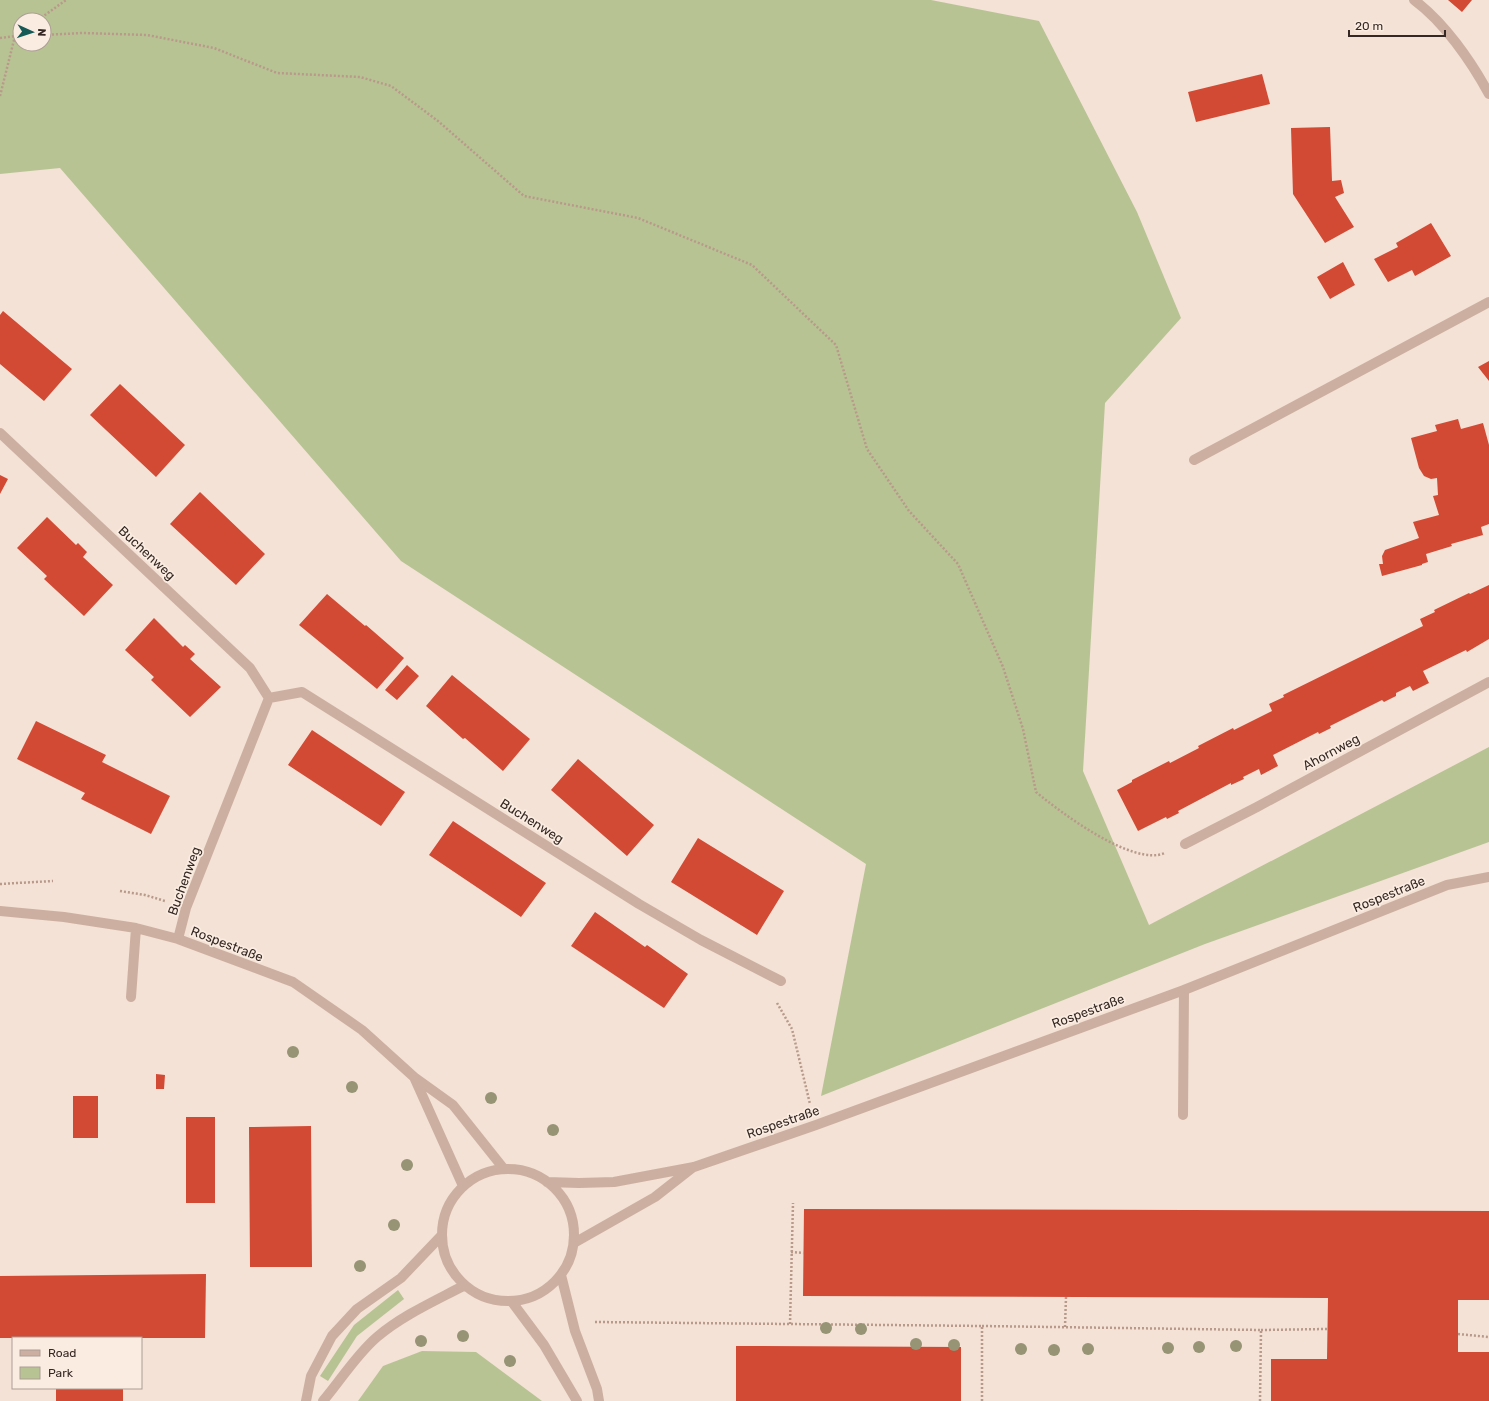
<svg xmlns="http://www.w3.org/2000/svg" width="1489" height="1401" font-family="Rubik,sans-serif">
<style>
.green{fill:#b8c394;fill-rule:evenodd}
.building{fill:#d24934}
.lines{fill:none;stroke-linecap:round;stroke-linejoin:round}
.path{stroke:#b8998a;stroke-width:2.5;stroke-dasharray:2 2;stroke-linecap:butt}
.minor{stroke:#ccafa0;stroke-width:10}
.tree{fill:#969475}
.labels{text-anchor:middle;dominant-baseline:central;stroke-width:3.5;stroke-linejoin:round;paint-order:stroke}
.street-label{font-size:13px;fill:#352824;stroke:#fbece1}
</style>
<rect width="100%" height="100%" fill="#f3e2d5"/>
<!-- green -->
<path class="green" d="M0,0H931L1039,21L1137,212L1181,318L1105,403L1083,771L1149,925L1489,747V842L1205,944L821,1096L866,864L401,561L60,168L0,174ZM20,20H44V44H20Z
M398,1290L404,1299L357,1336L328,1381L320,1376L354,1325Z
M422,1351L476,1352L542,1401H358L383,1366Z"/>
<!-- building -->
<path class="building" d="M1448,0H1472L1462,12Z
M1262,74L1270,104L1196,122L1188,92Z
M1330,127L1332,181L1341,180L1344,193L1335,197L1354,227L1325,243L1293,194L1291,128Z
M1431,223L1451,256L1415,276L1412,270L1388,282L1374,259L1398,247L1396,243Z
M1343,262L1355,285L1330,299L1317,277Z
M3,311L72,369L44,401L0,364V315Z
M1489,361V381L1478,367Z
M120,384L185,445L156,477L90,415Z
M1458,419L1461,429L1483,423L1489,445V524L1481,527L1483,535L1451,544L1452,546L1426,554L1428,562L1422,564V565L1382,576L1379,564H1383L1382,556L1385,550L1419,538L1413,522L1439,515L1433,496L1438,495L1437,478L1431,479L1424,476L1419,468L1411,438L1437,431L1435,425Z
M0,475L8,479L0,494Z
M200,492L265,554L236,585L170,524Z
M47,517L76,545L78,543L87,552L83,557L113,585L84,616L44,579L47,576L17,548Z
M1489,585V639L1467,652L1466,650L1423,671L1429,683L1413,691L1410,686L1396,693V696L1384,702L1382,700L1330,726L1331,728L1319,734L1318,732L1273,755L1278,766L1261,775L1259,769L1243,777L1244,779L1231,785V783L1178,811L1179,813L1167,819L1166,817L1138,831L1117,790L1132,782V780L1169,761L1170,763L1199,748L1198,746L1233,728L1234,730L1272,711L1269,704L1284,697L1283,695L1423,626L1420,619L1435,612L1434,610L1469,593L1470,594Z
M327,594L365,626L366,625L404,658L377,689L299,625Z
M154,618L183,647L185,645L195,654L190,659L221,687L190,717L151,680L154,677L125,650Z
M407,665L419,676L397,700L385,690Z
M452,675L530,739L503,771L465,738L463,739L426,706Z
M36,721L106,755L102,762L170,796L151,834L81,799L85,793L17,759Z
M312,730L405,792L381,826L288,765Z
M578,759L654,825L627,856L551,790Z
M453,821L546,883L521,917L429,855Z
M698,838L784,891L757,935L671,882Z
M595,912L645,947L647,945L688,974L664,1008L571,946Z
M156,1074L165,1075L164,1089H156Z
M73,1096H98V1138H73Z
M186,1117H215V1203H186Z
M311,1126L312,1267H250L249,1127Z
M804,1209L1489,1211V1300H1458V1352H1489V1401H1271V1359H1327L1328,1298L803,1296Z
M206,1274L205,1338H0V1276Z
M736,1346L961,1347V1401H736Z
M56,1388H123V1401H56Z"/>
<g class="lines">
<!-- path -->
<path class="path" d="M38,20L66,0
M44,35L82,33L147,35L214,48L277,73L360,77L391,86L438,121L524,196L638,218L752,265L836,345L867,449L909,511L958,564L1003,667L1023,729L1036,792C1060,812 1133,867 1165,853
M0,38L15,36L20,32
M0,96L15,36H20
M0,884L53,881
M120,891L145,895L165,901
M777,1003L792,1029L810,1104
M791,1252L804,1253
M595,1322L982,1326V1401
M790,1324L793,1203
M982,1326L1261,1330L1260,1401
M1065,1327L1066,1297
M1261,1330L1327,1329
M1458,1334L1489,1337"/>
<!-- minor -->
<path class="minor" d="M1414,0C1444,22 1471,61 1489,94
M0,433L250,668L269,698
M1194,460L1489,302
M1185,844L1257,807L1489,682
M0,911L64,917L136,928L178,939L293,982L362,1030L414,1077L453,1105L504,1169
M178,939L186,908L269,698L302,692L639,904L701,940L781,981
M131,997L136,928
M414,1077L463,1186
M1183,1115L1184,990
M442 1235a66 66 0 1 1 132 0a66 66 0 1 1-132 0Z
M547,1182L579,1183L614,1182L694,1167L816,1125L1184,990L1447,885L1489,877
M574,1243L655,1197L692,1168
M561,1275L575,1331L597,1389L599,1401
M512,1302L544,1345L577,1401
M306,1401L311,1376L332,1336L357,1309L401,1278L442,1235
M323,1401C341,1380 356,1355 377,1337C403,1315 435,1301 465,1285"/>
</g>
<!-- trees -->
<g class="tree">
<circle cx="293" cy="1052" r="6"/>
<circle cx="352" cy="1087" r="6"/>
<circle cx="491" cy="1098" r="6"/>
<circle cx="553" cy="1130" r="6"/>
<circle cx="407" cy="1165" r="6"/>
<circle cx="394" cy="1225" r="6"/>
<circle cx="360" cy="1266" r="6"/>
<circle cx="826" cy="1328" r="6"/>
<circle cx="861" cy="1329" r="6"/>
<circle cx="463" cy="1336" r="6"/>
<circle cx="421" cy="1341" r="6"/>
<circle cx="916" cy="1344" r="6"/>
<circle cx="954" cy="1345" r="6"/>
<circle cx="1236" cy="1346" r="6"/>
<circle cx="1199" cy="1347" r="6"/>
<circle cx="1168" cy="1348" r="6"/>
<circle cx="1021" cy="1349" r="6"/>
<circle cx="1088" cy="1349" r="6"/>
<circle cx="1054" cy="1350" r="6"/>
<circle cx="510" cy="1361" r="6"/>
</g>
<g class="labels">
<!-- street labels -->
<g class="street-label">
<text transform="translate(147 553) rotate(43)">Buchenweg</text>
<text transform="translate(1331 752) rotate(-28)">Ahornweg</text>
<text transform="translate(532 821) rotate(32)">Buchenweg</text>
<text transform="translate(184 881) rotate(-70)">Buchenweg</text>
<text transform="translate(1389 894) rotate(-22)">Rospestraße</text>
<text transform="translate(227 944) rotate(21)">Rospestraße</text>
<text transform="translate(1088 1011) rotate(-20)">Rospestraße</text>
<text transform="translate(783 1122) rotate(-19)">Rospestraße</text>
</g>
</g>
<!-- legend -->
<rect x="12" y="1337" width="130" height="52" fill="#fbece1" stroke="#ac9e95"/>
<rect x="20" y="1350" width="20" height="6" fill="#ccafa0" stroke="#ac9e95"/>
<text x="48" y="1357" font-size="12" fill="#352824">Road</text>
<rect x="20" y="1367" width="20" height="12" fill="#b8c394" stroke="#ac9e95"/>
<text x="48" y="1377" font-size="12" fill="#352824">Park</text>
<!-- north arrow -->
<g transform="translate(32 32) rotate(93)"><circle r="19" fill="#fbece1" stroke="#ac9e95"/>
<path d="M0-3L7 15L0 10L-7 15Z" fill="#165a57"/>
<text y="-6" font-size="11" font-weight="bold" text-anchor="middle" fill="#352824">N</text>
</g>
<!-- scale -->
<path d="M1349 30v6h96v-6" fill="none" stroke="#352824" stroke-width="2"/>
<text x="1355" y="30" font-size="12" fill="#352824" stroke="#fbece1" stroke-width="3" paint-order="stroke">20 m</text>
</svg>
